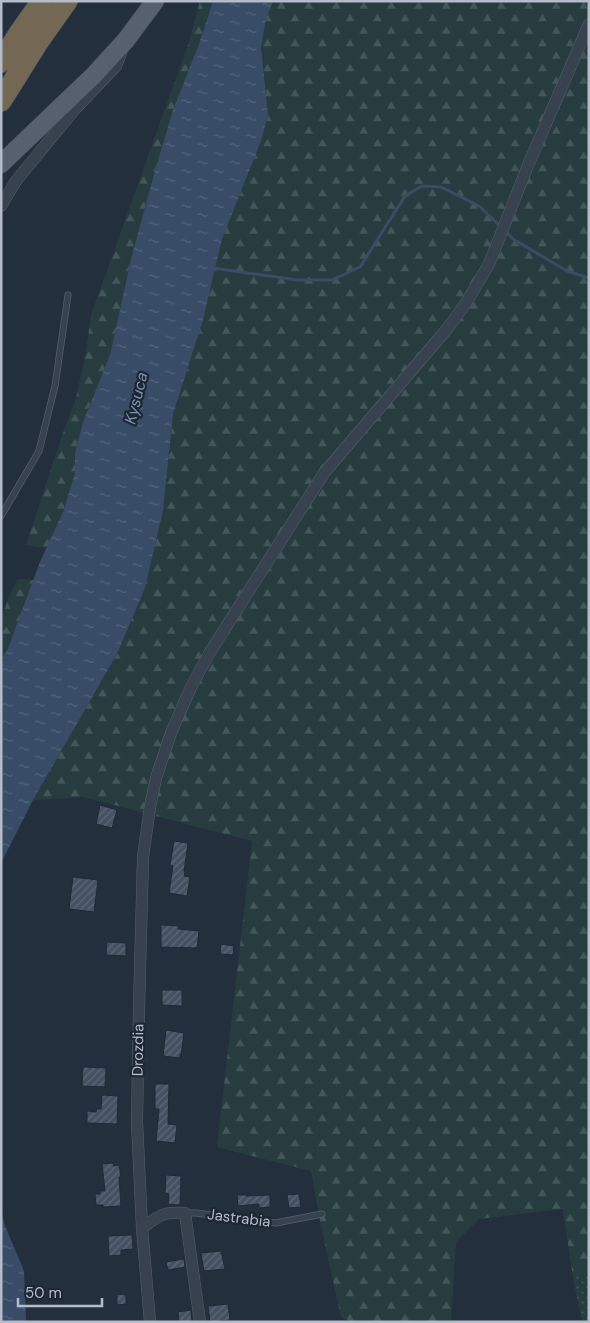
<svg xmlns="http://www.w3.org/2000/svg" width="590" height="1323" font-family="'DM Sans',sans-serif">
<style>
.green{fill:url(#green-dots)}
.forest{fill:url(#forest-firs)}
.water{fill:url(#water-ripples)}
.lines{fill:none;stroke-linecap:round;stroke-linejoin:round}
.stream{stroke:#394c67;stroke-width:3}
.building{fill:url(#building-hatch);stroke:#1f2835}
.lane-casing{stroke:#565f6c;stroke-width:7}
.street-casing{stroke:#565f6c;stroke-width:12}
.primary-casing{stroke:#414a57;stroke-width:19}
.highway-casing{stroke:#434c59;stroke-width:22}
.lane{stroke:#38414e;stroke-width:5.5}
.street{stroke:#38414e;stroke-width:11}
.primary{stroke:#56606e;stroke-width:18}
.highway{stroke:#746855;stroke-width:21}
.labels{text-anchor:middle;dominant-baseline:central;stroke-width:4.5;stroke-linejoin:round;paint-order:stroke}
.street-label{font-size:15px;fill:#b4bcc9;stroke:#1d2633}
.water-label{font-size:16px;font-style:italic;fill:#7c92b1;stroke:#1d2633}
</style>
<defs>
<pattern id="green-dots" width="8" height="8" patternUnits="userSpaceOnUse" patternTransform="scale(1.25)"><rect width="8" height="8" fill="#263c3f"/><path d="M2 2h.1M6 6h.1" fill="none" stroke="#435659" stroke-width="1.8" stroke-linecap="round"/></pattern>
<pattern id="forest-firs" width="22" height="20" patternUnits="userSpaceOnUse" patternTransform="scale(1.25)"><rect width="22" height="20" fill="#263c3f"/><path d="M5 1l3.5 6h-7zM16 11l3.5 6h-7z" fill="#435659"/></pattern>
<pattern id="water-ripples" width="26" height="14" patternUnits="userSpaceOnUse" patternTransform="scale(1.25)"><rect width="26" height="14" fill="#394c67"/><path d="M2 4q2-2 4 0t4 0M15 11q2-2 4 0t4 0" fill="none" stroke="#53647b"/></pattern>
<pattern id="building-hatch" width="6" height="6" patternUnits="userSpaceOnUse" patternTransform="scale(1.25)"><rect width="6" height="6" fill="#455162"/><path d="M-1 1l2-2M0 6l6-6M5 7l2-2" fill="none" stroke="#5d6877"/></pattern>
</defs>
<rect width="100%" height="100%" fill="#242f3e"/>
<!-- green -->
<path class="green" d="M589,1274V1322H582L573,1278Z"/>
<!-- forest -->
<path class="forest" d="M200,1H213L199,44L173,110L156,167L131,259L110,355L83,422L75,453V473L63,512L47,548L26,545L62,436L76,398L86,352L91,315L189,42Z
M273,1H589V1274L573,1278L563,1209L479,1219L456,1242L451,1322H352L341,1317L321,1226L311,1171L217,1147L252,841L83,797L33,800L117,654L145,588L163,511L173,414L203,320L222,239L261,141L268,115L261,47L266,19Z
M18,579L34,580L1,667V620L10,593Z"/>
<!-- water -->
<path class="water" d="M213,1H273L266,19L261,47L268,115L261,141L222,239L203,320L173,414L163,511L145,588L117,654L33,800L1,863V667L40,562L63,512L75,473V453L83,422L110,355L131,259L156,167L173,110L199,44Z
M1,1210L5,1226L24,1271L26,1322H1Z"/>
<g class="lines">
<!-- stream -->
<path class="stream" d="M505,231L513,239L567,271L589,278
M213,268L297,280H332L360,267L405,196L422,186L441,187L479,206L501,227"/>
</g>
<!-- building -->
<path class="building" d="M100,805L117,810L112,828L96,824Z
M174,841L188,843L184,871L185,872L184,876L190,877L187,896L169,893L173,866L170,865Z
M73,877L98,880L94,912L69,909Z
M161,925L179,926L178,929L199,931L197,948L161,947Z
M107,942L126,943V956L106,955Z
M221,944L234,946L233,955L220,954Z
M162,990H182V1006L162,1005Z
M166,1030L184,1033L181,1055L180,1054V1058L163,1056Z
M83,1067L106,1068L105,1087L82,1086Z
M155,1084H169L168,1124L177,1125L175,1143L156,1141L159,1109H155Z
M102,1095L118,1096L117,1124L87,1123V1111L96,1112L97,1109H101Z
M113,1163L114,1166L119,1165L121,1177H119L121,1206L103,1207V1205H96L95,1194H100V1191H105L102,1164Z
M166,1175L181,1176L180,1205L168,1204L169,1194L165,1193Z
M299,1194L301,1207L289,1208L287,1195Z
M237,1195H246V1196L270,1195V1207L259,1208V1204L238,1206Z
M132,1235L133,1249L121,1250V1255L109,1256L108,1236Z
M221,1251L225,1269L204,1271L201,1253Z
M184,1259L185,1267L168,1270L166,1262Z
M117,1294L126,1295V1304L117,1305Z
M228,1304L230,1320L210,1322L208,1306Z
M191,1310L192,1322H179L178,1312Z"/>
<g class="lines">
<!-- lane casing -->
<g class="lane-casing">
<path id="lane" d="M1,516L39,451L55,386L68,295
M185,1213H196L276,1223L322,1214"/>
</g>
<!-- street casing -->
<g class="street-casing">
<path id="street" d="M1,206L16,181L75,109L116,66L123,48
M142,1228C160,1215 161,1212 185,1213L200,1322
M150,1322L142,1228L137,1122L139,1009L143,857L150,807L156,778L171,733L192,685L210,652L324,473L447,329L466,303L489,264L529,163L589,24"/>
</g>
<!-- primary casing -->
<g class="primary-casing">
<path id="primary" d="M1,164L94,75L126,40L155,1"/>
</g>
<!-- highway casing -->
<g class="highway-casing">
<path id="highway" d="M1,62L20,32L42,1
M1,101L38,42L67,1"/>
</g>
<!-- lane -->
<use href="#lane" class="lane"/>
<!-- street -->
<use href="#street" class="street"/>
<!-- primary -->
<use href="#primary" class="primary"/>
<!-- highway -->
<use href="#highway" class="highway"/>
</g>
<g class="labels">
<!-- street labels -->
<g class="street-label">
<text transform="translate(138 1050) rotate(-89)">Drozdia</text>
<text transform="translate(239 1218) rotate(7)">Jastrabia</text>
</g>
<!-- water labels -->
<g class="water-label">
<text transform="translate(136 398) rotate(-76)">Kysuca</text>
</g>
</g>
<!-- border -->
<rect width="590" height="1323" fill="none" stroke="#b4bcc9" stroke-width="5"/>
<!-- scale -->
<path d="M18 1298v8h84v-8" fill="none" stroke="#b4bcc9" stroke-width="2.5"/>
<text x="25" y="1298" font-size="15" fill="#b4bcc9" stroke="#1d2633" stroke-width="4" paint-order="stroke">50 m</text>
</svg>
